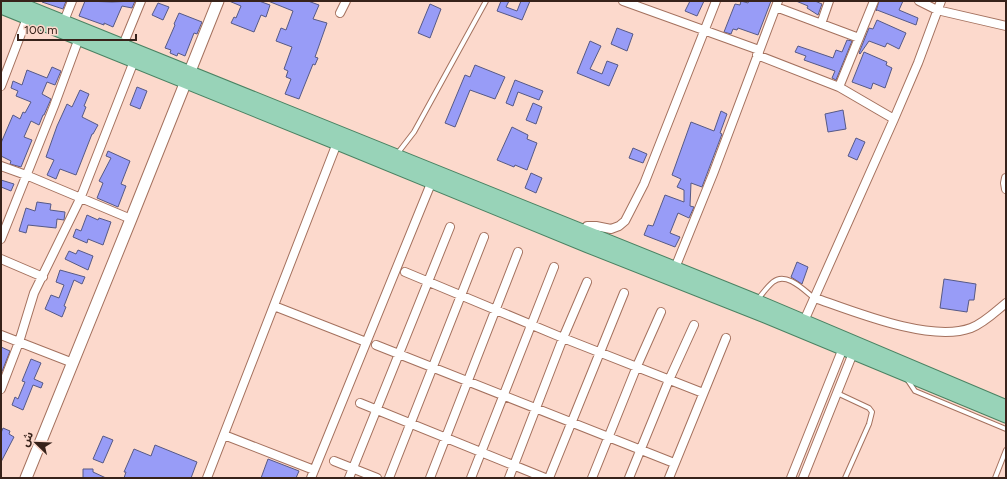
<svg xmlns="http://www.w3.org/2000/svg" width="1007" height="479" font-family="Figtree,'Noto Sans Arabic',sans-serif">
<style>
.building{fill:#989cf7;stroke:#565985}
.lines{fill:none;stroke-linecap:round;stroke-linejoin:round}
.lane-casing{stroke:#a4715e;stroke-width:6}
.street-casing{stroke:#a4715e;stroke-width:10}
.secondary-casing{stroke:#a4715e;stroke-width:13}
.primary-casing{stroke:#4a8262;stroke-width:15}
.lane{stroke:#fff;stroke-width:4}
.street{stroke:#fff;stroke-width:8}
.secondary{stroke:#fff;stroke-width:11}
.primary{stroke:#98d3b8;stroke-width:13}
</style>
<rect width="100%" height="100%" fill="#fcd9cc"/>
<!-- building -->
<path class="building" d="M42,1H66L63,9L42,2Z
M85,1L112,2L135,1L132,8L122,6L113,27L104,23V25L79,16Z
M229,1H259L270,5L266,17L261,15L254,32L231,23L234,17L236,18L241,6Z
M268,1H308L319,5L313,19L327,23L315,57L318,58L315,65L313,64L299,99L285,94L291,79L286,77L288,71L284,69L292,47L276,41L281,28L286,30L293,11Z
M501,1H509L506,7L517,11L521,1H530L522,20L497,11Z
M690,1H704L697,16L685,11Z
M741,1L748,3L749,1H771L758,35L738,28L737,30L733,29L731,34L724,32L735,4L740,5Z
M796,1H815L822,4L818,15L807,8L808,6Z
M879,1H903L899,10L918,18L916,25L877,10L876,11Z
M158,3L169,7L163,20L152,15Z
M430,4L441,9L430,38L418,33Z
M179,13L202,22L197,34L194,33L185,56L178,53L177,56L170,53L171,50L165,48L175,25L174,24Z
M877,20L906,33L899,49L887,43L885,47L869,41L860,54L859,53L869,28L873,29Z
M617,28L633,34L627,51L611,44Z
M847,40L852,41L836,80L832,78L835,71L804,60L806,56L795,52L798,46L833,58L836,50L842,52Z
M590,41L601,46L590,69L602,74L607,61L618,65L609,86L577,73Z
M864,52L887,62L886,65L892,68L885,88L873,83L871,89L852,82Z
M475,65L505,77L495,99L470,90L455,127L445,123L465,75L470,77Z
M52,67L61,71L55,85L47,82L42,94L51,99L44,115H43L39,125L31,121L24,137L32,140L21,167L10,164L11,161L1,156V143L13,115L20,119L23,112L25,113L31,102L16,96L18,91L11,88L13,81L22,85L27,70L47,78Z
M515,80L543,91L539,100L518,92L513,106L506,103Z
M137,87L147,91L140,109L130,105Z
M80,90L89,94L84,106L86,107L82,117L98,125L93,134H92L76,175L60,169L56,179L47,175L54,160L46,157L57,126L67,104L72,107Z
M533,103L542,107L536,124L526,120Z
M843,110L846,129L828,132L825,114Z
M721,111L727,114L720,133L722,134L702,187L691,183L690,206L694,207L689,218L678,213L670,233L680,237L675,247L644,235L648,225L653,226L665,195L684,202V190L677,187L681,179L672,175L691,122L714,131Z
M512,127L528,135L527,139L537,143L527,170L515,165L514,167L497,160Z
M856,138L865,142L857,160L848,156Z
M633,148L647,154L643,163L629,158Z
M108,151L130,161L121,184L126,186L118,207L97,198L103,183L99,181L111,158L106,156Z
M531,173L542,178L536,193L525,188Z
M1,180L14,184L11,191L1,187Z
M37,202L51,204L50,210L65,212L64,220L57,219L56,228L28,225L26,233L19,231L26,208L35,211Z
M87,215L98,220L99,218L111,222L103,245L88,239L87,243L73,237L76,229L81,231Z
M78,250L93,256L88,270L65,259L69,251L76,254Z
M797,262L808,267L802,284L791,277Z
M60,270L85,277L82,284L74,280L64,306L66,307L62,317L45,309L51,295L59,298L64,285L56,282Z
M944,279L976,284L974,300H969L967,312L940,308Z
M1,347L10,351L1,374Z
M31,359L41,363L34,379L43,383L41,388L33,385L23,410L12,405L15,397L18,399L25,382L22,381Z
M3,428L10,431L9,434L14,437L1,462V433Z
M103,436L113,440L103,463L93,459Z
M155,445L197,462L191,478H124L126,472H124L134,449L151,456Z
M268,459L299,471L296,478H261Z
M83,469H93V472L106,478H83Z"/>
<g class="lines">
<!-- lane casing -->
<g class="lane-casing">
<path id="lane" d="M397,154L414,132L486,1
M758,299C763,293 767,287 773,282C786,271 804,290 814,298
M907,379L915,391L1006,429
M837,393L869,408L872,412L869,424L845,478
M995,478L1006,450"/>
</g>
<!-- street casing -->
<g class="street-casing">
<path id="street" d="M623,1L759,50
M919,1L937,10L1006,26
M776,7L859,38
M340,13L346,1
M64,21L72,1
M821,24L829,1
M123,45L141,1
M757,55L839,87L894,119
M1,86L27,18
M839,87L874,1
M1,166L26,175L131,219
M1006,178L1005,183L1006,189
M583,236L587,226H596L611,229L619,226L625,221L644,184L716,1
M1,239L54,106L79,38
M1,259L43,277
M675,268L713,174L778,1
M405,272L563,338L703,393
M815,298C855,312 931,343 971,328C984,323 995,312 1006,303
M274,306L366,342
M804,321L894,119L918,63L941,1
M1,335L73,363
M376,345L674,463
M1,389L19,342L34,293L80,199L134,61
M360,403L545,478
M224,435L314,470
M334,461L377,478
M207,478L337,143
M311,478L432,181
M349,478L450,227
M389,478L484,237
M430,478L518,252
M471,478L554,267
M509,478L563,338L587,282
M549,478L624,293
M592,478L637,366L661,312
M629,478L669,380L694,325
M669,478L726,338
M791,478L843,348
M803,478L853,353"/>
</g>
<!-- secondary casing -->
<g class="secondary-casing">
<path id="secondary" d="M26,478L131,219L218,1"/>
</g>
<!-- primary casing -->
<g class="primary-casing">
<path id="primary" d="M12,1L756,301L1004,406
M1,7L337,143L588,246L765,316L1006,416"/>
</g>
<!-- lane -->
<use href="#lane" class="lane"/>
<!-- street -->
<use href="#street" class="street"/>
<!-- secondary -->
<use href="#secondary" class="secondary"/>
<!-- primary -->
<use href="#primary" class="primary"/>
</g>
<!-- border -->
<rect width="1007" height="479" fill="none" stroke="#37221a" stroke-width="4"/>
<!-- north arrow -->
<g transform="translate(36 443) rotate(293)" stroke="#fcd9cc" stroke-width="3" paint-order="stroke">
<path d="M0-3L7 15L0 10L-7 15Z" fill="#37221a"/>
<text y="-6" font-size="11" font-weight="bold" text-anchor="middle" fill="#37221a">ش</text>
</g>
<!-- scale -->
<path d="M18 34v6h118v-6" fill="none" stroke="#37221a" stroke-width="2"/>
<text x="24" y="34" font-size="12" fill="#37221a" stroke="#fcd9cc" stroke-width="3" paint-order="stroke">100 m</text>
</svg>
